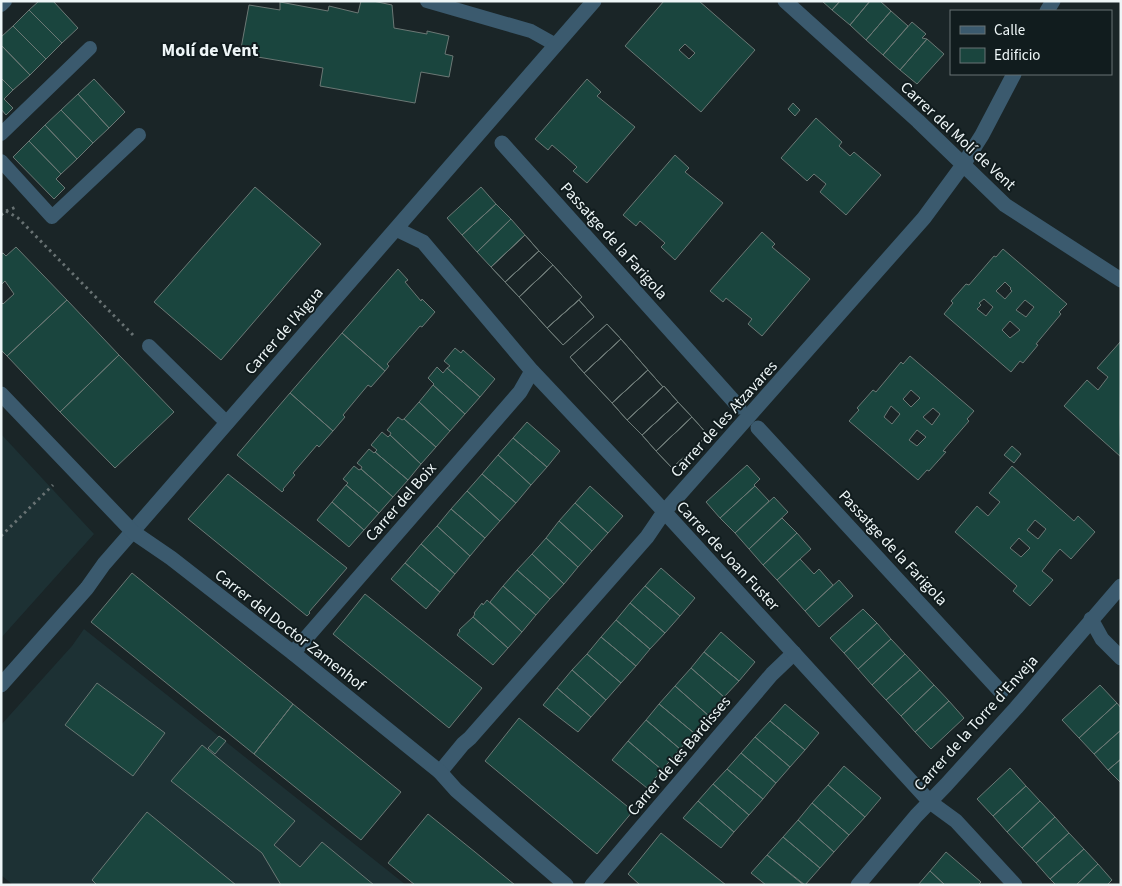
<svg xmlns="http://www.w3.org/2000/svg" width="1122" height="886" font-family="'Source Sans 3',sans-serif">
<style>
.built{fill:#1d3134}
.building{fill:#1a453e;stroke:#6b7875;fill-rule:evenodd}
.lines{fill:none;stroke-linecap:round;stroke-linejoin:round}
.path{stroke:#687273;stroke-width:3;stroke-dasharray:2.5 4;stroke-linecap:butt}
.service{stroke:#3b5a6e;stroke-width:14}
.pedestrian{stroke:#3b5a6e;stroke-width:15}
.minor{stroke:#3b5a6e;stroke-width:15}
.tertiary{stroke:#3b5a6e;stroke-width:15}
.labels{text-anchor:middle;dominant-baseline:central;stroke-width:4;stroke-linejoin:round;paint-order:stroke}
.street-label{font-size:16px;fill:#eef6f7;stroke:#111c1e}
.neighbourhood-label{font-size:18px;font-weight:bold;fill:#eef6f7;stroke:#111c1e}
</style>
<rect width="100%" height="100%" fill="#1a2527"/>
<!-- built -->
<path class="built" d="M1,434L94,534L1,638Z
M84,629L406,885H13L1,875V725L72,646Z"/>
<!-- building -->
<path class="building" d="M39,1H53L78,28L62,43L29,10Z
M361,1H373L392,5L394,28L427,34V31L449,36L445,54L453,56L449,77L421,72L415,103L320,86L323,68L240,54L249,5L280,10V2L328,11L329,6L358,13Z
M664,1H699L755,50L701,112L625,46ZM685,44L695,53L689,59L679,50Z
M822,1H840L832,10Z
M840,1H870L850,25L832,10Z
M870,1H880L891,11L866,40L850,25Z
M29,10L62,43L46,59L13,26Z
M891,11L908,26L883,55L866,40Z
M912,22L926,34L922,38L927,39L900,70L883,55Z
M13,26L46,59L30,75L1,45V37Z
M927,39L944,54L917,84L900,70Z
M1,45L30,75L13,90L1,78Z
M1,78L13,90L4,99L13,108L6,115L1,109Z
M94,79L125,112L109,128L78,94Z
M587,79L601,92L597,96L635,127L587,183L573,171L577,167L566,157L552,145L548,150L535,139Z
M78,94L109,128L93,143L61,110Z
M793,103L800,110L795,116L788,109Z
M61,110L93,143L77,159L45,125Z
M816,118L842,142L839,146L850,156L854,152L881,175L846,215L820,192L826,184L814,174L807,181L781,158Z
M45,125L77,159L61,174L29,141Z
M29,141L61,174L56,179L65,188L54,199L13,157Z
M675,155L689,168L685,172L723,203L675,260L661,247L665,243L640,221L636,226L623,215Z
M255,187L321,244L221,360L154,302Z
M481,187L496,204L462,235L447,218Z
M496,204L511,219L477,252L462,235Z
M511,219L525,235L491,267L477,252Z
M762,232L775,244L772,247L810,279L762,336L748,324L752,319L726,298L723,302L710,291Z
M525,235L539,251L505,282L491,267Z
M525,235L539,251L505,282L491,267Z
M16,247L67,300L7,356L1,350V302L3,304L14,294L5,281L1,285V254L3,253L6,256Z
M1003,249L1067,304L1059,312L1061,314L1036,344L1038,345L1023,363L1020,361L1011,372L944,314L953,303L951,301L966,284L969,285L994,256L996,257ZM1005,282L1011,288L1010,289L1012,291L1005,299L996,291ZM984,299L993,307L986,316L977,309L981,305L979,303ZM1025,300L1034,307L1026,317L1016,310ZM1010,321L1020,330L1010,338L1002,330Z
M539,251L553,265L519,297L505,282Z
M539,251L553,265L519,297L505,282Z
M553,265L582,297L547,328L519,297Z
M553,265L582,297L547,328L519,297Z
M398,269L408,280L405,282L421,301L422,299L435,312L422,327L420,326L387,364L389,366L385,371L342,333Z
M67,300L119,355L60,412L7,356Z
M579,300L594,317L563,345L547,328Z
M579,300L594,317L563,345L547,328Z
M607,324L621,339L584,373L570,357Z
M607,324L621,339L584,373L570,357Z
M342,333L385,371L371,387L368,385L343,415L345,417L333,431L290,393Z
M621,339L648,370L612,403L584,373Z
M621,339L648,370L612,403L584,373Z
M1121,341L1120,423L1121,457L1064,406L1087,380L1098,390L1108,377L1097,368Z
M455,348L461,353L463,350L495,379L480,397L447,368L450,366L444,361Z
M119,355L174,412L115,468L60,412Z
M910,356L974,411L967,419L969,421L943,451L946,452L929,471L927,470L918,480L849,421L859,410L857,408L873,390L876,392L901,362L903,364ZM911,390L920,398L911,407L903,399ZM891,406L900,414L892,424L884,417ZM933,408L940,414L932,425L923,417ZM917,430L926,437L917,446L909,440Z
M437,367L443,373L447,368L480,397L465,414L433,385L434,384L428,378Z
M648,370L663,387L627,420L612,403Z
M648,370L663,387L627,420L612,403Z
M433,385L465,414L450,431L419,402Z
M664,386L678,402L642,435L627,420Z
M664,386L678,402L642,435L627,420Z
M290,393L333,431L319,447L317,445L293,473L295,475L283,489L284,490L282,492L237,455Z
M419,402L450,431L436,447L404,419Z
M678,402L692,417L656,451L642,435Z
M678,402L692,417L656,451L642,435Z
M398,417L402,420L404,419L436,447L421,464L390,435L391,433L387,430Z
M692,417L708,435L672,468L656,451Z
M692,417L708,435L672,468L656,451Z
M527,422L560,451L547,467L513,438Z
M382,432L388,437L390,435L421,464L408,480L375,452L377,450L371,445Z
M513,438L547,467L531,485L498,455Z
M1012,446L1021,454L1014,463L1004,455Z
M369,449L374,453L375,452L408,480L393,497L361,469L362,467L357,463Z
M498,455L531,485L516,503L482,474Z
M747,465L760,479L754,485L755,486L720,518L706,502Z
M354,466L359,470L361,469L393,497L379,513L346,485L348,483L343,479Z
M1012,466L1074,521L1078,516L1095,532L1071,559L1060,549L1053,557L1042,571L1053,580L1030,606L1013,591L1017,586L955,532L977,506L988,516L1000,502L989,493ZM1035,520L1046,529L1038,539L1027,530ZM1019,538L1030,548L1021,557L1010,548Z
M228,474L347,568L309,612L310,613L307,616L188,519Z
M482,474L516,503L500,521L467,491Z
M346,485L379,513L364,530L332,502Z
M590,486L623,516L608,533L575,503Z
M755,486L769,501L735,533L720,518Z
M467,491L500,521L485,538L451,509Z
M774,497L788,512L749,549L735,533Z
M332,502L364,530L349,547L317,520Z
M575,503L608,533L592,551L559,521Z
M451,509L485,538L470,556L437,526Z
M782,518L797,533L763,565L749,549Z
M559,521L592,551L578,567L546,538Z
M437,526L470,556L455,574L421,544Z
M797,533L811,549L777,580L763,565Z
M546,538L578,567L564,584L532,554Z
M421,544L455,574L440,592L405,563Z
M532,554L564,584L550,599L517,570Z
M800,559L814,574L819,569L833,585L805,611L777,580Z
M405,563L440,592L426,609L391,579Z
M661,568L695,598L680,616L645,586Z
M517,570L550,599L536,615L503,586Z
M132,573L293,704L254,754L91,622Z
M839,580L853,596L819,627L805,611Z
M503,586L536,615L522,632L490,602Z
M645,586L680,616L665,633L630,603Z
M365,594L482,688L449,728L333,634Z
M487,600L522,632L508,648L473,617L475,614L474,613L482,603L483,605Z
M630,603L665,633L650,649L616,620Z
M863,609L877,623L844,653L830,638Z
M473,617L508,648L493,665L457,635L460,631L459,630Z
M616,620L650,649L636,666L601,637Z
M877,623L891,639L858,669L844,653Z
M721,632L755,662L739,681L704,652Z
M601,637L636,666L621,683L587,654Z
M891,639L905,654L872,685L858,669Z
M704,652L739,681L724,697L691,668Z
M587,654L621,683L606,700L572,670Z
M905,654L920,670L886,700L872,685Z
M691,668L724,697L709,716L675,686Z
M572,670L606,700L591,717L557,688Z
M920,670L934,685L901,716L886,700Z
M97,683L165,733L133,776L65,725Z
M934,685L949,701L915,732L901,716Z
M1100,685L1117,703L1079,738L1062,720Z
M675,686L709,716L694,733L659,704Z
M557,688L591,717L578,732L543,705Z
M949,701L964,718L931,749L915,732Z
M1117,703L1121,708V730L1094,754L1079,738Z
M293,704L401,792L361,840L254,754Z
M659,704L694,733L680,749L646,720Z
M785,704L819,733L805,750L770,721Z
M519,718L633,811L597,854L485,761Z
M646,720L680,749L662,770L628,741Z
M770,721L805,750L790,767L755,737Z
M1121,730V759L1108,770L1094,754Z
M219,736L226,741L215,754L208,748Z
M755,737L790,767L776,783L741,753Z
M628,741L662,770L647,788L612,760Z
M202,745L295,821L274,845L300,867L322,842L374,885H281L262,853L171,781Z
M741,753L776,783L763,799L727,769Z
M1121,759V783L1108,770Z
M844,766L881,798L865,817L828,785Z
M1010,768L1026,786L993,816L977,799Z
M727,769L763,799L749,815L713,784Z
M713,784L749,815L734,832L698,801Z
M828,785L865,817L849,835L812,803Z
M1026,786L1040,801L1007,832L993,816Z
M698,801L734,832L721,848L683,818Z
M1040,801L1055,817L1022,848L1007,832Z
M812,803L849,835L834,852L798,820Z
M147,812L236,885H97L92,880Z
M428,814L475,852L515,885H415L388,863Z
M1055,817L1069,833L1036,863L1022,848Z
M798,820L834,852L820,868L783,837Z
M661,833L726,885H640L628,874Z
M1069,833L1084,849L1050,879L1036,863Z
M783,837L820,868L805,885L767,855Z
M1084,849L1098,864L1076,885H1056L1050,879Z
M946,852L981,882L978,885H945L930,871Z
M767,855L800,882L804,885H766L751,873Z
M1098,864L1112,880L1107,885H1076Z
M930,871L945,885H918Z"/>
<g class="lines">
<!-- path -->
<path class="path" d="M6,211L18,218L133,335
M1,215L6,211L16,207
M1,536L53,485"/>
<!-- service -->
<path class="service" d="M427,1L531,31L556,45
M1,5L5,1
M1,134L90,48
M1,161L52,217L139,135
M149,346L227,423"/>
<!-- pedestrian -->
<path class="pedestrian" d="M502,143L739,407
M758,428L1001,692
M293,653L520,392L532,371
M592,885L772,674L794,653"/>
<!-- minor -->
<path class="minor" d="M785,1L918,121L1005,205L1121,280
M1047,11L1053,1
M396,229L423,242L532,371L650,496L930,802L956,821L1015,885
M1091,619L1102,639L1121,658
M1,685L87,588L104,564L166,493L594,1
M440,772L463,744L470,738L647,537L664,512L924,218L963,165L982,135L1014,74
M858,885L916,816L946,785L1016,708L1121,586"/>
<!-- tertiary -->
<path class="tertiary" d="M1,394L133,532L171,558L293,653L440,772L456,790L566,885"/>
</g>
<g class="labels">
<!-- street labels -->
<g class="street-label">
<text transform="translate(958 136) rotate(43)">Carrer del Molí de Vent</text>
<text transform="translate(614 241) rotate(48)">Passatge de la Farigola</text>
<text transform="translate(284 331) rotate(-49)">Carrer de l'Aigua</text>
<text transform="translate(724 419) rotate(-48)">Carrer de les Atzavares</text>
<text transform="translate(401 502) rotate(-49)">Carrer del Boix</text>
<text transform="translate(893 548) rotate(47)">Passatge de la Farigola</text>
<text transform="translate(728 556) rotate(47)">Carrer de Joan Fuster</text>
<text transform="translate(290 630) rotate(38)">Carrer del Doctor Zamenhof</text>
<text transform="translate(976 723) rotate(-48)">Carrer de la Torre d'Enveja</text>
<text transform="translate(679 756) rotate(-50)">Carrer de les Bardisses</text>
</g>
<!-- neighbourhood labels -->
<g class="neighbourhood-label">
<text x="210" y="50">Molí de Vent</text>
</g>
</g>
<!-- border -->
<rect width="1122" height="886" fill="none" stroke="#eef6f7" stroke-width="5"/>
<!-- legend -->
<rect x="950" y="10" width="162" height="65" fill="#111c1e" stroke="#697375"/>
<rect x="960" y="26" width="25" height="8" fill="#3b5a6e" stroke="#697375"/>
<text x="994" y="35" font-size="15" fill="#eef6f7">Calle</text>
<rect x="960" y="48" width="25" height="15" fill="#1a453e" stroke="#697375"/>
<text x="994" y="60" font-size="15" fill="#eef6f7">Edificio</text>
</svg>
